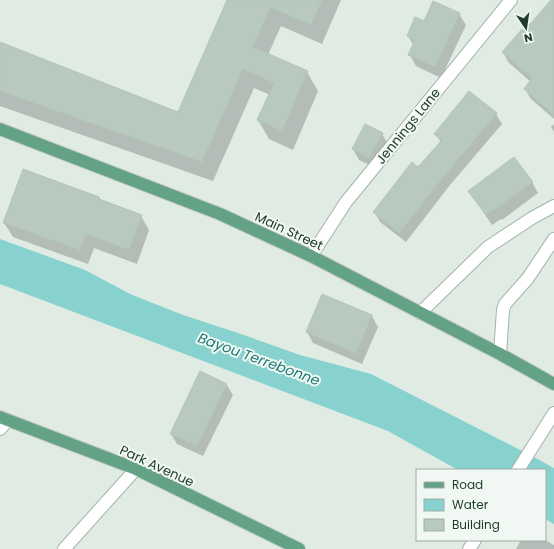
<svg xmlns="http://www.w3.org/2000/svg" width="554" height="549" font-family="Poppins,sans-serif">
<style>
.water{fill:#87d2ce}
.shadow{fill:#0003}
.building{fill:#b8c9bf;stroke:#b2c5ba}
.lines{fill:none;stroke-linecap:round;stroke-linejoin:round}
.minor-casing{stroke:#a3b3aa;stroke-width:14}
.primary-casing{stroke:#c1c8c5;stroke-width:14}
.minor{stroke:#fff;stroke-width:12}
.primary{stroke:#64a285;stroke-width:12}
.labels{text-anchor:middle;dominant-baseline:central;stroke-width:4;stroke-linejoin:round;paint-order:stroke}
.street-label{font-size:13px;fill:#203c2f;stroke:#f1f8f3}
.water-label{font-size:14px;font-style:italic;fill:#1a7975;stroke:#f1f8f3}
</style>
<rect width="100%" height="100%" fill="#e0ebe4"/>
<!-- water -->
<path class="water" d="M0,239L85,270L130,294L183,315L241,334L300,355L371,374L534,457L554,468V524L545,519V470H458L388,431L0,284Z"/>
<!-- shadow -->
<path class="shadow" d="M228,0H341L322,44L281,26L268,55L307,72L318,91L293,150L269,139L258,120L270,95L254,88L213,181L0,106V44L179,113Z
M554,2V119L531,99L525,89L531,82L509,63L503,52Z
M459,14L466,25L441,78L416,66L410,55L414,46L408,36L424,23Z
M469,93L496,114L502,124L450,185L406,242L380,222L375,212L419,168L441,143L436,134Z
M554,124V132L551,127Z
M382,134L388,144L376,168L359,160L353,149Z
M532,182L538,193L502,220L501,219L492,225L469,191Z
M99,197L101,201L141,216L149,230L137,264L94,248L88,264L13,237L4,223Z
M323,296L372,316L378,327L362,364L313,343L307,332Z
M226,384L233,395L203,456L177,444L171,434Z
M521,540H545L554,545V549H516Z"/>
<!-- building -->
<path class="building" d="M227,0H322L311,25L270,7L253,47L308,71L282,131L257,120L274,83L243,69L202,162L0,91V42L178,112Z
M551,0H554V115L524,89L532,78L502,52L522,29L524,31Z
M433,1L460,13L435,67L408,55L415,40L407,36L415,17L424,21Z
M469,91L497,113L445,175L399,233L373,212L412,162L418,167L442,140L434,134Z
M365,124L383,133L369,158L352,149Z
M514,157L533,182L495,210L494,209L486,215L468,191Z
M23,169L99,197V199L142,215L129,250L86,234L80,250L3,223Z
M322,294L372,315L356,354L306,332Z
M200,371L227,384L197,446L170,434Z"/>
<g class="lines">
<!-- minor casing -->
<g class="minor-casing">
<path id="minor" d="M311,256L346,202L511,0
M420,313L488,247L532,218L554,206
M500,354L503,310L505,304L528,278L554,239
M0,429L8,420
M518,470L554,413
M64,549L136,469
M469,549L475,540"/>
</g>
<!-- primary casing -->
<g class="primary-casing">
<path id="primary" d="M0,129L220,214L311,256L500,354L554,384
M0,417L136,469L299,549"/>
</g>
<!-- minor -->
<use href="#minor" class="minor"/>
<!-- primary -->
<use href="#primary" class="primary"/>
</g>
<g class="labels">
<!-- street labels -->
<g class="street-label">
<text transform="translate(408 126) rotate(-51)">Jennings Lane</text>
<text transform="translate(289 231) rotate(25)">Main Street</text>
<text transform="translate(157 466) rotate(25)">Park Avenue</text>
</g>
<!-- water labels -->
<g class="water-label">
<text transform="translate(259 359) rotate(20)">Bayou Terrebonne</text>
</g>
</g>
<!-- legend -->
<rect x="416" y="469" width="130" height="72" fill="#f1f8f3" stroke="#9dada5"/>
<rect x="424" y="482" width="20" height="6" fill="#64a285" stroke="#9dada5"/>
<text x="452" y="489" font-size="12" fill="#203c2f">Road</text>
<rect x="424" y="499" width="20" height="12" fill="#87d2ce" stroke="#9dada5"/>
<text x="452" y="509" font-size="12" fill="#203c2f">Water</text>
<rect x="424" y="519" width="20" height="12" fill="#b8c9bf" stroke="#9dada5"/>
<text x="452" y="529" font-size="12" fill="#203c2f">Building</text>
<!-- north arrow -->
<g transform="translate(526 28) rotate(167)" stroke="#f1f8f3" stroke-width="3" paint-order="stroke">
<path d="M0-3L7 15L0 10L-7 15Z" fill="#203c2f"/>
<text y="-6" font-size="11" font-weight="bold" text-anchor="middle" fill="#203c2f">N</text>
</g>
</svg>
